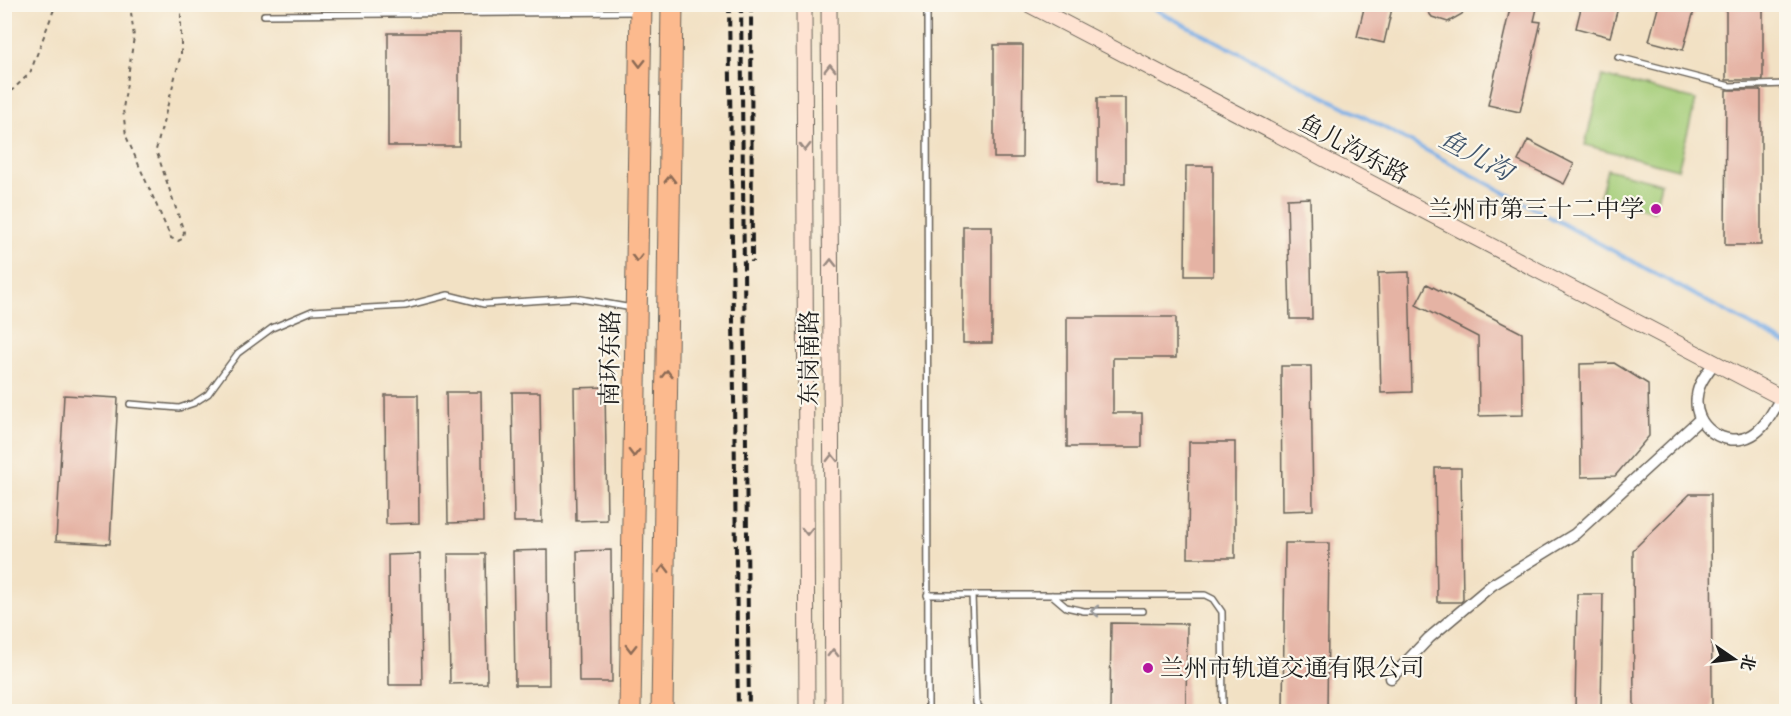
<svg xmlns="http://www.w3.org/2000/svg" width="1791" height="716" font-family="'IM FELL Great Primer','Noto Serif SC',serif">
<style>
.pitch{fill:#a5cd79;stroke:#60744a;stroke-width:1.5}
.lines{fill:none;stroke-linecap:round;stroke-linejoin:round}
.stream{stroke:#79ade6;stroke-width:4}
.building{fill:#e5b3a4}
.lane-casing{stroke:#676157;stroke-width:8}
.street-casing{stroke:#676157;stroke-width:13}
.secondary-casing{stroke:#676157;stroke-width:17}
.highway-casing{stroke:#676157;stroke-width:23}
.path{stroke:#676157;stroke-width:2;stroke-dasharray:4.5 4.5;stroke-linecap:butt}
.lane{stroke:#fff;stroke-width:5}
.street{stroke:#fff;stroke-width:10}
.secondary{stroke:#fee3d2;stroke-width:15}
.highway{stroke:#fcba8e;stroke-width:21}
.rail{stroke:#1c1c1c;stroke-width:4;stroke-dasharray:9 4.5;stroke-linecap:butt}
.oneway{stroke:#8c6b55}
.oneway2{stroke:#988980}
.oneway3{stroke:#999}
.poi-dot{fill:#b5179e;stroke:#fbf7ec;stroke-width:2}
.labels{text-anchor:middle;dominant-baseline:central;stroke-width:4.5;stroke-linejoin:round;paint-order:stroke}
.street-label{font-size:24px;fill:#1c1c1c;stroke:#fbf7ec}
.poi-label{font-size:24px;fill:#1c1c1c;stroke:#fbf7ec;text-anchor:end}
.water-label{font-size:26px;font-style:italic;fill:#41566d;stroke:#fbf7ec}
</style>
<rect width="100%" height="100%" fill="#fbf7ec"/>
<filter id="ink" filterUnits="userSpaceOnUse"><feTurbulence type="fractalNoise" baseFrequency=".0167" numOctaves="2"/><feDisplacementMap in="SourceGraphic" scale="12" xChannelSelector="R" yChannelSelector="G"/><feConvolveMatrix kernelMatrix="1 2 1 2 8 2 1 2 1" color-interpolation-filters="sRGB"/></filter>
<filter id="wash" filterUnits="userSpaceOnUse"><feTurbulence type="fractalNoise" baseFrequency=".008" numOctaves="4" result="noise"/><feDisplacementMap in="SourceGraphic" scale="24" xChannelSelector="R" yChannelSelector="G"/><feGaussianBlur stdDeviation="1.35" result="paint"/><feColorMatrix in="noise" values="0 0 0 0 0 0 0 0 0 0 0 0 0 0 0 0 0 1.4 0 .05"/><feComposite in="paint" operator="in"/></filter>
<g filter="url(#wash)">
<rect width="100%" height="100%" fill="#f2e1c4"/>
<!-- pitch -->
<path class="pitch" d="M1602,76L1696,100L1678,169L1585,145Z
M1607,169L1661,183L1654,211L1600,197Z"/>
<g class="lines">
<!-- stream -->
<path class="stream" d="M1144,4L1370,120L1786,344"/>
</g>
<g id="blocks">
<!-- building -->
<path class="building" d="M1365,4H1393L1384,43L1357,37Z
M1422,4H1467L1462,14L1448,22L1432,17Z
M1511,4H1538L1534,21L1541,22L1520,112L1488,105Z
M1582,4H1619L1610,37L1576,28Z
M1659,4H1696L1683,50L1649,41Z
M1726,4H1763V80H1726Z
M388,33H459V146H388Z
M994,45H1023L1022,158H994Z
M1726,90H1761V245H1725Z
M1097,98H1125V183H1097Z
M1528,140L1574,164L1564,184L1518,161Z
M1186,166H1213V276H1185Z
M1310,198L1312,319H1290L1287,199Z
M963,226H992V343H963Z
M1409,272L1412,392L1381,393L1378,273Z
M1427,284L1522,333L1523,415L1479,416L1478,337L1416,305Z
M1067,317H1176V358H1113V413H1142V447H1067Z
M1614,363L1648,384L1649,436L1615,476L1581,477L1580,364Z
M1281,366H1311L1313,510L1282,511Z
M605,387L607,520L576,521L574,388Z
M446,392H481L483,522L448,523Z
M512,392H540L542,522H514Z
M64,395L118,398L110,544L56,541Z
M385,395H418L419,523L386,524Z
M1189,442H1235V558H1188Z
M1435,468H1461L1463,600L1461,602H1437Z
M1690,494H1711L1712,711H1634L1633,550Z
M1285,543H1329L1327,711H1283Z
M548,550L549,685H515L513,551Z
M611,550L612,682H579L577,551Z
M420,554L422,685H389L388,555Z
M448,554H485L487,683L450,684Z
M1577,594H1603L1601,711H1575Z
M1111,623L1187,624L1186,711H1110Z"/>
</g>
</g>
<g filter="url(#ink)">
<use href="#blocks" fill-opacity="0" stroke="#676157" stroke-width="1.5"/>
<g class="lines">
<!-- lane casing -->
<g class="lane-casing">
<path id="lane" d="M927,4L928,712
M264,15L636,12
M1618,57L1730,86L1786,84
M130,404L179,408L194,403L208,394L238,353L272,328L312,311L405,306L448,295L484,304L575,298L632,308
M927,595H1205L1213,599L1222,612L1223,712
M972,595L976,703L983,712
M1052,595L1066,607L1084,611H1143"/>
</g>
<!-- street casing -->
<g class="street-casing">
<path id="street" d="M1714,363C1707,373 1698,384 1697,396C1692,426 1725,450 1752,435C1765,428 1773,411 1781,398
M1391,678L1429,638L1492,585L1575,534L1700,419"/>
</g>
<!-- secondary casing -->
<g class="secondary-casing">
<path id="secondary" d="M804,4L807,712
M829,4L833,712
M1028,4L1786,400"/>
</g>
<!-- highway casing -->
<g class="highway-casing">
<path id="highway" d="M630,712L641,4
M662,712L672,4"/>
</g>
<!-- path -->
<path class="path" d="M130,4L134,37L123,109L126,136L171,238L178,241L182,239L184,232L156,150L181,54V4
M4,98L30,73L56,4"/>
<!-- lane -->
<use href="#lane" class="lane"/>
<!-- street -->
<use href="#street" class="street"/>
<!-- secondary -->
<use href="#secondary" class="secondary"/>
<!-- highway -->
<use href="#highway" class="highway"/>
<!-- rail -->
<path class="rail" d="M729,4L738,712
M741,4L749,712
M751,4L752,262"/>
</g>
<!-- one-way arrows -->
<defs><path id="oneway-chevron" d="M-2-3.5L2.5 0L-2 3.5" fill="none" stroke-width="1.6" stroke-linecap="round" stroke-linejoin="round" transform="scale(1.5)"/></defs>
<g class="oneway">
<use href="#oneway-chevron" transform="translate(640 63) rotate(91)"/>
<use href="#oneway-chevron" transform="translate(670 179) rotate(-89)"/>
<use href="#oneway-chevron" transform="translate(637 258) rotate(91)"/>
<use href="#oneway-chevron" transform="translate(667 374) rotate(-89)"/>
<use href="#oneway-chevron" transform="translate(634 453) rotate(91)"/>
<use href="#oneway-chevron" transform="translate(664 569) rotate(-89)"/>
<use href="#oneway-chevron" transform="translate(631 648) rotate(91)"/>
</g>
<g class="oneway2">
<use href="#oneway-chevron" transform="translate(830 68) rotate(-90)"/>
<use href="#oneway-chevron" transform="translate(805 147) rotate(90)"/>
<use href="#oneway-chevron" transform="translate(831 263) rotate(-90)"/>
<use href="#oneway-chevron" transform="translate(832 458) rotate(-90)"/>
<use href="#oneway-chevron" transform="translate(807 531) rotate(90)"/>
<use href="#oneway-chevron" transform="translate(833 653) rotate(-90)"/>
</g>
<use class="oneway3" href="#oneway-chevron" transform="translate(1095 611) rotate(180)"/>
</g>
<!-- markers -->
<g class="poi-dot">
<circle cx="1656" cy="209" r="6"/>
<circle cx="1148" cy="668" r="6"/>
</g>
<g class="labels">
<!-- street labels -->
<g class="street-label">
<text transform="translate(1354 149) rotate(28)">鱼儿沟东路</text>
<text transform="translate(610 358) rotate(-89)">南环东路</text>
<text transform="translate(809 358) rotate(-90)">东岗南路</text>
</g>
<!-- poi labels -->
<g class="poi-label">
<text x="1644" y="209">兰州市第三十二中学</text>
<text x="1160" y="668" text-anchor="start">兰州市轨道交通有限公司</text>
</g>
<!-- water labels -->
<g class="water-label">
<text transform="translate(1476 155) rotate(28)">鱼儿沟</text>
</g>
</g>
<!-- margin -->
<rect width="1791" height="716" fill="none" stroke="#fbf7ec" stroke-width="24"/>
<!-- north arrow -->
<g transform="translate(1734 659) rotate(104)" stroke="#fbf7ec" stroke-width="4.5" paint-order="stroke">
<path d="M0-4.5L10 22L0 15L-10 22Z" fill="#1c1c1c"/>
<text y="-9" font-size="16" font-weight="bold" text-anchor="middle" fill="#1c1c1c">北</text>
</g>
</svg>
